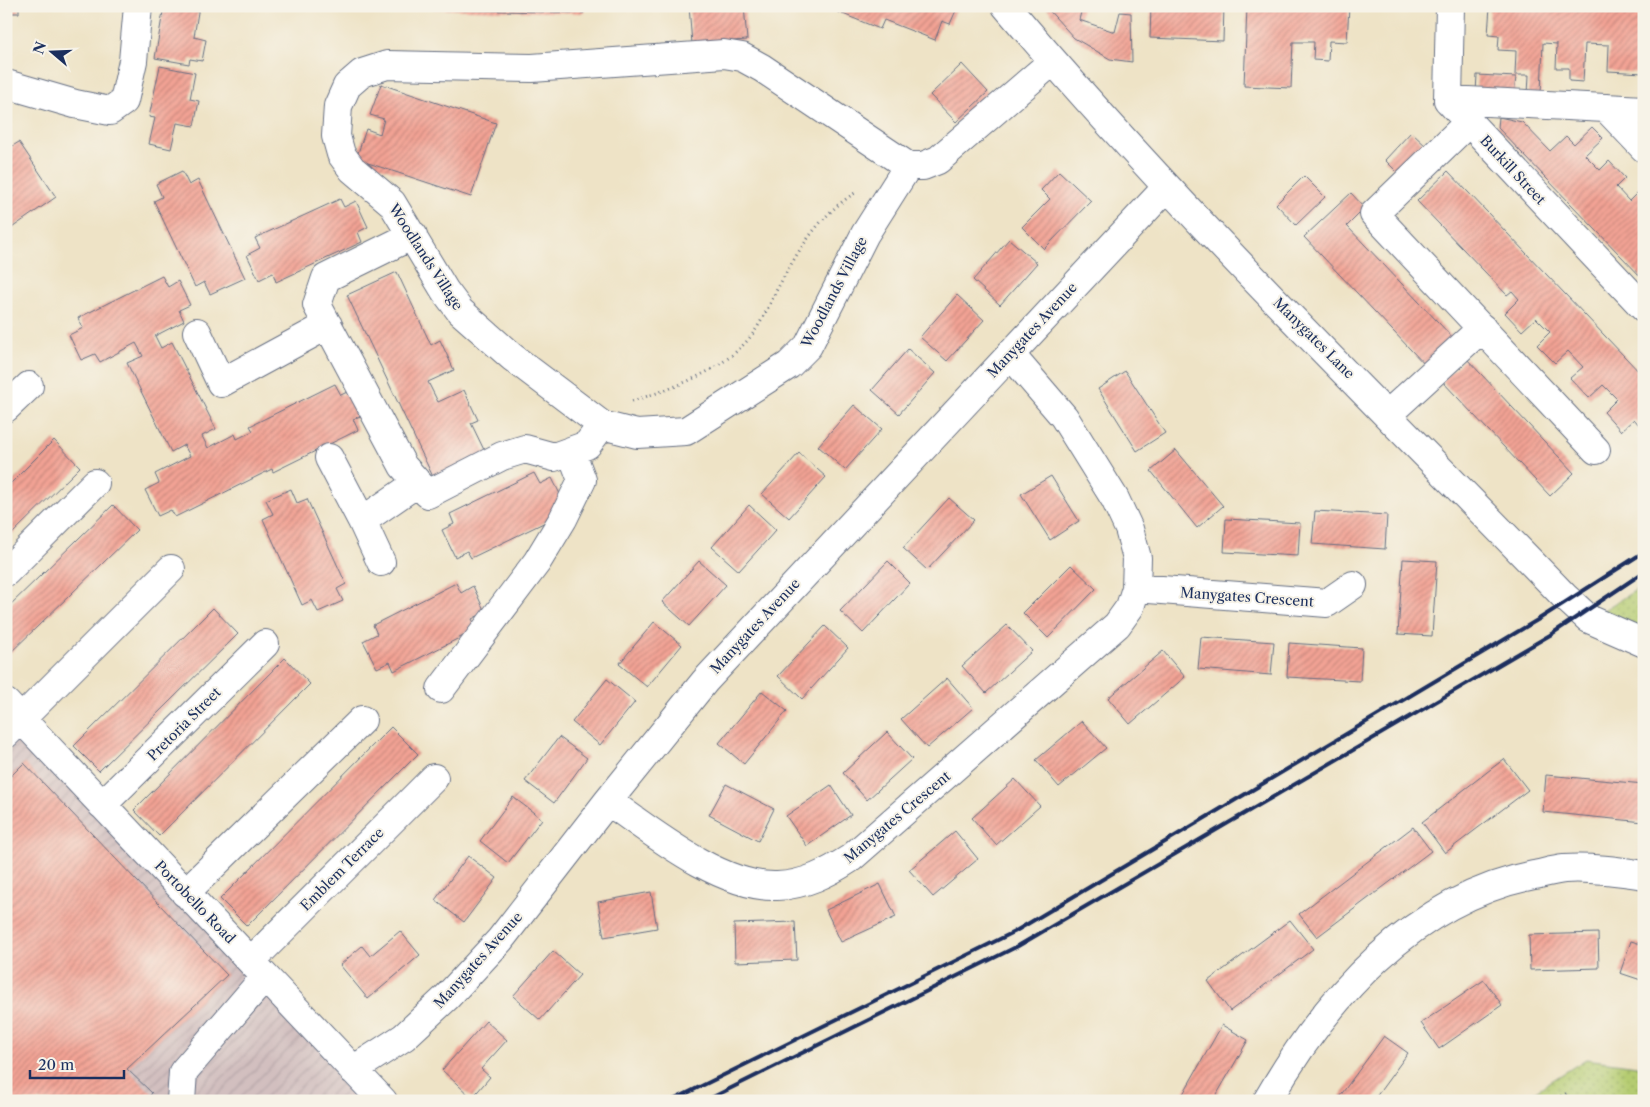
<svg xmlns="http://www.w3.org/2000/svg" width="1650" height="1107" font-family="'Libre Caslon Text',serif">
<style>
.industrial{fill:url(#industrial-furrows)}
.grass{fill:url(#grass-dots);stroke:#687e68}
.building{fill:url(#building-hatch)}
.lines{fill:none;stroke-linecap:round;stroke-linejoin:round}
.minor-casing{stroke:#656e82;stroke-width:30}
.path{stroke:#656e82;stroke-width:3;stroke-dasharray:1 4;stroke-linecap:butt}
.minor{stroke:#fff;stroke-width:28}
.rail{stroke:#1b2f5e;stroke-width:4}
.labels{text-anchor:middle;dominant-baseline:central;stroke-width:4;stroke-linejoin:round;paint-order:stroke}
.street-label{font-size:14px;fill:#1b2f5e;stroke:#f7f3e8}
</style>
<defs>
<pattern id="industrial-furrows" width="10" height="10" patternUnits="userSpaceOnUse" patternTransform="scale(1.25)"><rect width="10" height="10" fill="#d2bfbf"/><path d="M-1 1l2-2M0 10L10 0M9 11l2-2" fill="none" stroke="#b4a4a7"/></pattern>
<pattern id="grass-dots" width="8" height="8" patternUnits="userSpaceOnUse" patternTransform="scale(1.25)"><rect width="8" height="8" fill="#b5cc71"/><path d="M2 2h.1M6 6h.1" fill="none" stroke="#92a660" stroke-width="1.8" stroke-linecap="round"/></pattern>
<pattern id="building-hatch" width="6" height="6" patternUnits="userSpaceOnUse" patternTransform="scale(1.25)"><rect width="6" height="6" fill="#f3a394"/><path d="M-1 1l2-2M0 6l6-6M5 7l2-2" fill="none" stroke="#c4857c"/></pattern>
</defs>
<rect width="100%" height="100%" fill="#f7f3e8"/>
<filter id="ink" filterUnits="userSpaceOnUse"><feTurbulence type="fractalNoise" baseFrequency=".02" numOctaves="2"/><feDisplacementMap in="SourceGraphic" scale="10" xChannelSelector="R" yChannelSelector="G"/><feConvolveMatrix kernelMatrix="1 2 1 2 8 2 1 2 1" color-interpolation-filters="sRGB"/></filter>
<filter id="wash" filterUnits="userSpaceOnUse"><feTurbulence type="fractalNoise" baseFrequency=".0096" numOctaves="4" result="noise"/><feDisplacementMap in="SourceGraphic" scale="20" xChannelSelector="R" yChannelSelector="G"/><feGaussianBlur stdDeviation="1.12" result="paint"/><feColorMatrix in="noise" values="0 0 0 0 0 0 0 0 0 0 0 0 0 0 0 0 0 1.4 0 .05"/><feComposite in="paint" operator="in"/></filter>
<g filter="url(#wash)">
<rect width="100%" height="100%" fill="#eee3c6"/>
<!-- industrial -->
<path class="industrial" d="M6,703L383,1101H6Z"/>
<!-- grass -->
<path class="grass" d="M1644,585V643L1589,619Z
M1586,1059L1644,1067V1101H1520Z"/>
<g id="blocks">
<!-- building -->
<path class="building" d="M6,6H19V13H6Z
M164,6H199L194,37L206,40L202,61L190,59L189,64L155,58Z
M433,6H584V13L433,9Z
M689,6H744L747,40L692,44Z
M829,6H958L950,24L942,21L935,40L884,20L880,29L828,8Z
M1045,6H1080L1082,8L1079,20L1115,32L1120,12L1131,13L1132,62L1110,59L1074,38Z
M1151,6H1224L1223,41L1150,38Z
M1247,6H1349L1347,42L1329,41L1328,61L1313,60L1314,42H1293L1291,88L1244,86Z
M1490,6H1644L1643,73L1608,71L1609,45L1585,44L1583,82L1569,81V68H1556L1557,44L1543,43L1541,94H1528L1529,75H1515L1516,51L1498,50L1499,36L1488,35Z
M962,64L988,92L956,122L930,95Z
M160,66L195,73L190,99L199,101L194,126L177,123L171,149L149,144L155,118L149,117Z
M1477,75L1516,77L1514,94L1476,92Z
M381,84L496,123L471,197L356,159L366,129L380,134L384,119L370,115Z
M1499,117L1522,122L1550,151L1566,136L1574,144L1592,127L1603,138L1585,155L1600,170L1609,161L1625,178L1616,187L1629,201L1638,192L1644,198V280L1498,128Z
M1411,132L1428,148L1401,176L1385,160Z
M19,142L56,197L6,232V150Z
M182,171L189,185L198,180L245,278L210,294L204,282L195,287L154,201L162,197L156,184Z
M1059,171L1091,201L1044,249L1022,227L1050,199L1041,190Z
M1448,171L1644,377V422L1640,426L1634,419L1621,431L1604,412L1617,399L1603,385L1589,398L1570,378L1583,367L1568,351L1555,363L1537,345L1550,332L1536,318L1522,331L1505,313L1519,299L1512,291L1507,295L1417,201Z
M1304,176L1325,197L1296,225L1276,204Z
M1351,193L1365,208L1347,226L1456,341L1428,368L1304,237Z
M340,199L344,207L356,201L368,227L358,232L362,242L276,282L273,273L259,280L247,255L260,248L255,238Z
M1009,239L1037,263L1000,305L973,280Z
M397,272L431,345L440,340L454,370L428,382L438,402L464,390L478,420L471,423L486,454L434,479L347,295Z
M162,276L168,287L178,281L190,305L179,310L184,321L155,336L161,348L172,342L216,429L202,436L208,448L235,434L237,439L253,431L250,426L335,384L341,395L353,389L365,414L353,419L358,430L273,472L272,469L175,517L171,510L158,516L145,490L159,483L155,474L190,456L184,445L171,452L127,363L143,356L136,343L100,362L95,354L81,360L69,335L83,328L78,318Z
M957,295L984,320L947,361L920,337Z
M908,349L935,373L899,414L872,390Z
M1466,358L1574,473L1550,496L1442,381Z
M1125,371L1165,433L1137,451L1098,389Z
M854,405L882,429L845,470L818,446Z
M54,440L80,467L6,540V488Z
M1176,450L1223,506L1197,528L1151,471Z
M799,453L826,477L789,518L762,494Z
M534,473L540,484L552,478L564,502L552,508L556,517L471,558L467,551L455,557L442,530L454,524L450,514Z
M1051,476L1079,521L1050,540L1021,494Z
M291,489L297,503L307,499L346,584L337,589L343,601L318,612L312,600L302,605L263,519L273,514L266,500Z
M949,498L974,520L927,570L903,548Z
M113,505L137,530L6,657V609Z
M749,505L776,530L739,571L712,547Z
M1315,511L1387,515L1385,549L1312,544Z
M1226,519L1300,523L1298,556L1224,552Z
M1403,559L1437,561L1432,636L1398,634Z
M699,561L726,585L689,626L662,602Z
M888,561L910,583L863,633L840,611Z
M1071,565L1096,589L1048,638L1023,613Z
M456,583L461,593L473,586L485,612L472,619L477,629L394,671L390,662L377,668L363,641L377,634L373,625Z
M213,608L238,634L99,771L74,746Z
M654,622L682,645L647,687L619,664Z
M1007,625L1032,651L986,693L962,666Z
M825,626L848,648L802,699L778,676Z
M1201,637L1274,642L1271,675L1198,669Z
M1289,643L1362,648L1360,681L1287,677Z
M1163,651L1185,677L1130,724L1108,698Z
M285,658L310,684L159,836L134,810Z
M947,678L973,708L927,748L901,719Z
M607,679L635,702L600,745L572,722Z
M762,691L787,711L744,764L719,743Z
M1082,721L1106,748L1059,787L1036,760Z
M391,727L418,754L247,926L220,899Z
M887,732L912,759L867,800L843,773Z
M559,737L587,758L554,803L525,781Z
M1504,759L1528,790L1445,853L1422,822Z
M24,763L227,975L127,1069L152,1093L146,1101H6V781Z
M1546,775L1644,784V822L1543,812Z
M1015,779L1040,806L996,845L972,818Z
M726,784L774,809L758,841L709,815Z
M831,785L851,815L807,846L786,816Z
M513,797L542,819L508,863L480,841Z
M1413,827L1431,851L1317,937L1299,914Z
M955,831L978,859L933,897L909,870Z
M468,856L497,878L464,922L435,900Z
M880,884L896,917L841,942L826,910Z
M651,892L657,928L604,937L598,902Z
M1290,920L1313,949L1230,1011L1208,981Z
M795,922L797,960L735,962L734,924Z
M400,931L420,955L368,999L340,965L362,946L370,956Z
M1598,933L1599,968L1530,970L1529,935Z
M1631,941L1644,945V981L1620,973Z
M553,951L580,975L540,1020L513,996Z
M1484,980L1502,1005L1439,1049L1421,1023Z
M486,1021L507,1040L481,1069L490,1077L472,1098L442,1070Z
M1222,1025L1248,1040L1232,1068L1213,1101H1179Z
M1384,1036L1408,1053L1373,1101H1347L1340,1096Z"/>
</g>
</g>
<g filter="url(#ink)">
<use href="#blocks" fill-opacity="0" stroke="#656e82" stroke-width="1"/>
<g class="lines">
<!-- minor casing -->
<g class="minor-casing">
<path id="minor" d="M1006,6C1181,213 1376,402 1564,596L1589,619L1644,643
M1450,6L1448,100L1644,308
M6,84L75,104L110,111L124,101L133,61L138,6
M1448,100L1644,110
M1606,108L1644,148
M1469,122L1374,214L1596,450
M908,166L865,234L808,346L789,365L686,431L637,434L602,425L512,357L460,311L445,291L392,203L352,169L341,154L336,136L338,106L347,86L362,73L387,65L532,68L724,54L742,57L762,68L908,166H923L938,160L1053,61
M413,235L326,278L317,305L403,466L428,494L502,456L525,449L554,457L587,445L602,425
M197,332L221,383L328,325
M6,408L29,386
M1388,414L1482,328
M329,458L362,521L417,483
M362,521L381,562
M6,572L95,483
M1136,588L1327,603L1353,585
M441,689L537,562L563,519L582,480L571,451
M6,703L383,1101
M6,734L171,569
M608,801C652,832 721,888 777,886C805,885 828,873 851,858L1117,625L1130,607L1136,588L1137,558L1129,529L1115,499L1064,417L1010,354
M102,805L265,644
M185,893L362,720
M251,961L434,778
M353,1070L404,1037L447,997L500,940L608,801L705,681L1167,187
M181,1101L183,1072L265,977
M1267,1101C1326,998 1413,899 1534,875C1544,873 1554,870 1564,869C1590,867 1618,871 1644,875"/>
</g>
<!-- path -->
<path class="path" d="M632,401C671,389 718,373 746,342C759,328 767,310 775,293C795,256 818,215 855,193
M1552,1101L1569,1092"/>
<!-- minor -->
<use href="#minor" class="minor"/>
<!-- rail -->
<path class="rail" d="M671,1101L1014,932L1539,619L1644,552
M705,1101L1018,946L1550,635L1644,572"/>
</g>
</g>
<g class="labels">
<!-- street labels -->
<g class="street-label">
<text transform="translate(1513 170) rotate(47)">Burkill Street</text>
<text transform="translate(426 257) rotate(57)">Woodlands Village</text>
<text transform="translate(834 292) rotate(-62)">Woodlands Village</text>
<text transform="translate(1032 330) rotate(-47)">Manygates Avenue</text>
<text transform="translate(1314 338) rotate(45)">Manygates Lane</text>
<text transform="translate(1247 597) rotate(4)">Manygates Crescent</text>
<text transform="translate(755 626) rotate(-47)">Manygates Avenue</text>
<text transform="translate(184 724) rotate(-45)">Pretoria Street</text>
<text transform="translate(897 817) rotate(-40)">Manygates Crescent</text>
<text transform="translate(342 869) rotate(-45)">Emblem Terrace</text>
<text transform="translate(195 902) rotate(46)">Portobello Road</text>
<text transform="translate(478 960) rotate(-48)">Manygates Avenue</text>
</g>
</g>
<!-- margin -->
<rect width="1650" height="1107" fill="none" stroke="#f7f3e8" stroke-width="25"/>
<!-- north arrow -->
<g transform="translate(52 52) rotate(289)" stroke="#f7f3e8" stroke-width="4" paint-order="stroke">
<path d="M0-4L9 19L0 12L-9 19Z" fill="#1b2f5e"/>
<text y="-8" font-size="14" font-weight="bold" text-anchor="middle" fill="#1b2f5e">N</text>
</g>
<!-- scale -->
<path d="M30 1070v8h94v-8" fill="none" stroke="#1b2f5e" stroke-width="2.5"/>
<text x="38" y="1070" font-size="15" fill="#1b2f5e" stroke="#f7f3e8" stroke-width="4" paint-order="stroke">20 m</text>
</svg>
